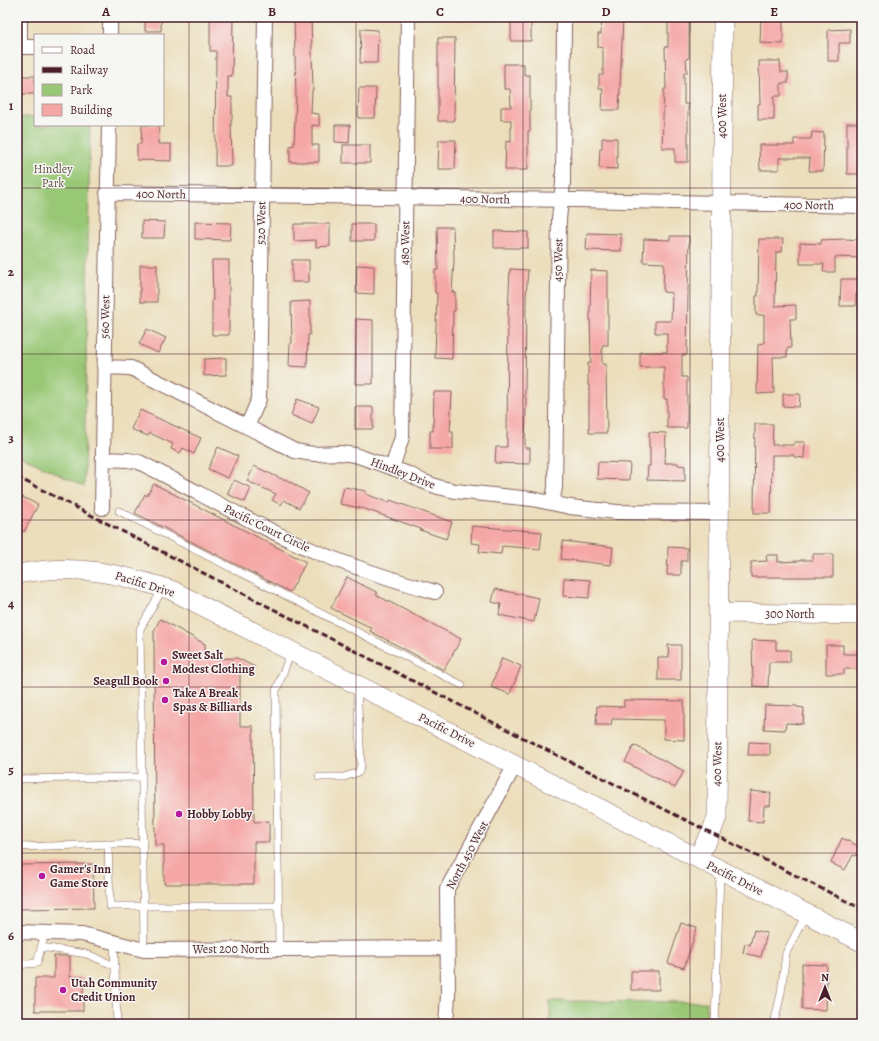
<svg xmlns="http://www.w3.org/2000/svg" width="879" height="1041" font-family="Alegreya,serif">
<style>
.green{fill:#98c775;stroke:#717350}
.building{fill:#f5a7a6}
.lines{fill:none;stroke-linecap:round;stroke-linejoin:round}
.lane-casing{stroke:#83625d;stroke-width:8}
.street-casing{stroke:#83625d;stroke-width:16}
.secondary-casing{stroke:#83625d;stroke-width:20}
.lane{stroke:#fff;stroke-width:7}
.street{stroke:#fff;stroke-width:14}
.secondary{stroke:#fff;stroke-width:19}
.rail{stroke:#4a1f2b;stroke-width:3;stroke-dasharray:6 3;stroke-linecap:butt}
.grid{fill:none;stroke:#4a1f2b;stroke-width:1;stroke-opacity:0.55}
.poi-dot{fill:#b5179e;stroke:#f6f6f2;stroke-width:1.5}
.labels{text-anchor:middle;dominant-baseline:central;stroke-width:3;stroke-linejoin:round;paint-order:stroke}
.street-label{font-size:12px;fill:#4a1f2b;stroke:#f6f6f2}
.park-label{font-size:12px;fill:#615141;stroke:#f6f6f2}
.poi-label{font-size:12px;font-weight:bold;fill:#4a1f2b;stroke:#f6f6f2;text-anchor:start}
.neatline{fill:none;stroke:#4a1f2b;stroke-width:1.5}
.grid-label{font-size:13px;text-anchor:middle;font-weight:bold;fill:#4a1f2b}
</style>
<rect width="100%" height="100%" fill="#f6f6f2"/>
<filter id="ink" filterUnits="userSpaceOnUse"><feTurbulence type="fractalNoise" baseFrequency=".025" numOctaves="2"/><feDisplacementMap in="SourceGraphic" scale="8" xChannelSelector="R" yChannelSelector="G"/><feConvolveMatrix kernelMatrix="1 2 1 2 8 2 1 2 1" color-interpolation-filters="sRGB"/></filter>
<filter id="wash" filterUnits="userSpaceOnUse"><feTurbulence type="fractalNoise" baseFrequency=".012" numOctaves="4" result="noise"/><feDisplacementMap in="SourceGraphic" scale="16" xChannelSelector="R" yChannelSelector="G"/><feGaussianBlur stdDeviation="0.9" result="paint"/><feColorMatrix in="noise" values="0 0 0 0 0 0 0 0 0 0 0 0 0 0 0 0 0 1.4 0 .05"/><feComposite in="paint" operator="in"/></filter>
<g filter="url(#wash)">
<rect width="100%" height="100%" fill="#ecdebb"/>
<!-- green -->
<path class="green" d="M17,117H35V125H90L84,487L17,454Z
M550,1001L707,1002L706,1024H550Z"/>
<g id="blocks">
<!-- building -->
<path class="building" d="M145,17H161V31H145Z
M210,17H233L232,76H228V97H232V120H231L232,166H215L216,51H210Z
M294,17H311L313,90H312L311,113L319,114V126L312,125V145H319V162H290V146L294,145L296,97Z
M511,17H531V41H511Z
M602,17H623L619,110H602L603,88H599V75H603V48L598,47V34H601Z
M668,17H686V22H689V58L686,59L687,73H684V104H688V162H675V148H662L664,89H666L665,47H668Z
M761,17H783V44L760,43Z
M361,29L378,30L377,63H360Z
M850,29V43H839V61H828V30Z
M438,38H455L454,121H438Z
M759,61H780L781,72H788V83H781V96H774V120H758V104H760Z
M504,64H524V75H530V131H528V170H505L506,141L511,142V120H501V107H511L510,89H504Z
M17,76H35V94H17Z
M359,88H376L375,118H358Z
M847,123H862V174H847Z
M142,125H159L158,144H171V161L137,160V144H141Z
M335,125H350L349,143L335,142Z
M812,132L824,133L823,171H809L810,158H779V170H760L759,145H794V139H811Z
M602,138H617V169L599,168L600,148H602Z
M439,140H456L455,169H438Z
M343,145H370V163H343Z
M142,221L165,222L164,238H142Z
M195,222L231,223L230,240L195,239Z
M294,224H330V246L316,247V240L294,241Z
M352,224H374V241H352Z
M437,227H453L454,260L452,292H455V311H453L452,359L435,358L437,293H435V270H438Z
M494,231L528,232V248H494Z
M587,233L621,234V251L586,250Z
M670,236H689L687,355H682V377H687V428H667V399H664V367H640V352H667V333H655V321H671L672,293L663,292L664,263L643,262L644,239L670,240Z
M759,239H783L782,252H776L775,306L796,305V319H790L791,348H787V357H773L774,393L757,394L758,344L764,343V315H756V296H758Z
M845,239L862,240V258L835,257V272H823L824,264H800V243L821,244V240Z
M212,260H229V335H212V300H213Z
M292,260H309V282H292Z
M140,265H157V302H140Z
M357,265L374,266V294L356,293Z
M510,269L528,270L526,297L525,398H526L525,448H530V464L495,463L496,447H507L508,313Z
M591,270L608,271V345H602V364H606L607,433H589V385H588V363H591L590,311Z
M841,279H862V294H856V306H840Z
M310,301V335H308L307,367L289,366L290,343H292L291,302Z
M356,319L373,320V384H355Z
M147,329L166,338L158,353L139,344Z
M226,358V375L204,376V359Z
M434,392H452L450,432H453V449H430V431H433Z
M783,394H800L799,407L783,406Z
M297,399L319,407L312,424L291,415Z
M355,407H373V429H355Z
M140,410L201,438L194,454L183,448L180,453L171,449L173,444L150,433L148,436L131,429Z
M755,424H773L772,445H794V442H805L804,458L794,457V455H772L771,513H754Z
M649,432L666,433L665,463H678V465L685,466V481L647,480L648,466H650V447H649Z
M218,447L238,456L228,478L208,469Z
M598,462L630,463L629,480L597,479Z
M254,466L284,480L285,479L309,493L299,508L284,500L281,505L272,500L276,494L247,481Z
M234,480L251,488L245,502L227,494Z
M154,484L306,562L290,592L135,513L145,494L147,496Z
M344,487L366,491V494L389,503L390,500L452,522L446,539L420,530L421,529L365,509L340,504Z
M17,494L38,505L24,532L17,528Z
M472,526L542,532L540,549L502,546L501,554L479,552L480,544L471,543Z
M563,541L613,547L611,565L561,559Z
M668,547L687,548V561H681V575H667Z
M813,554H833V577H751V562L767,561L766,555H778V562L800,561V560H813Z
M347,577L378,593L376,595L461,639L444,670L370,631L372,628L331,608Z
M564,578L590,580L589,598L563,596Z
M495,589L539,598L534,622L499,615L501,604L492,602Z
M160,619L205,644V659L237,658L255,667L240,671V726H253L254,822L269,821V842H254V884H164V845H155L154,631Z
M752,640L776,641V650H790V662H769L768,687L753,686Z
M668,645H681V680H658V657H669Z
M826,645H843V654H862V669H844V674H826Z
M502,658L521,666L510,694L491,687Z
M624,700L684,701V740L664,739V720L612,719L611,725H596L597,706L624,707Z
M765,705L797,706V707L804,708L803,724L786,723L785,730L764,729Z
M749,742L770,743V755H748Z
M634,745L684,771L675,788L625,762Z
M750,791L771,793L770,806H764L763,822L748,821Z
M842,838L860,847L856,856L853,855L845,870L831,863Z
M93,864L94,908L17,909V865Z
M681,923L697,928L684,968L668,963Z
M754,930L767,933L761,957L743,953L745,943L750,945Z
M54,956H70V977H83V1011H35V978H54Z
M802,964L827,965L826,1010L802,1009Z
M631,971H659V990H631Z"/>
</g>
</g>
<g filter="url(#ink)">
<use href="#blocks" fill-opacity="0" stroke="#83625d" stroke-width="1"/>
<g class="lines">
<!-- lane casing -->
<g class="lane-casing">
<path id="lane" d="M119,511L462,685
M319,777H344L359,772L361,765L357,687
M17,779L142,777
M108,844L110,906H278
M17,847L143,843
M114,942L117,1024
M41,947L87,954L115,966
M279,949L276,691L291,652
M144,950L140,629L163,588
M17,965L37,963L45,933
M17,1021L18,1024
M715,1024L720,872
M774,1024L781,993L786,953L806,914"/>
</g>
<!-- street casing -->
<g class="street-casing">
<path id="street" d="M110,35V17
M17,47H35
M20,47V17
M107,193L577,200L862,206
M104,367L131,368L295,451L313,454L341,453L355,455L409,474L422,481L438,487L455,491L532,499L570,507L617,512L719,513
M247,427L259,399L265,17
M103,459L128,460L139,462C197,491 252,524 312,550C351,567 394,580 435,592
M392,468L402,437L408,17
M552,503L555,488L559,219L563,183L564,17
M102,508L109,125
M17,932L82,934L144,950L447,948
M446,1024L448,995L447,889L515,765"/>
</g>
<!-- secondary casing -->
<g class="secondary-casing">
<path id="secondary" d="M17,574C74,563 117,573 171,590L862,942
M719,613L862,615
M697,858L711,833L717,817L723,17"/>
</g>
<!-- lane -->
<use href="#lane" class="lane"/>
<!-- street -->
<use href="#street" class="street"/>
<!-- secondary -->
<use href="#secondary" class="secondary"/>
<!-- rail -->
<path class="rail" d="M17,477L539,746L862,909"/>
</g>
</g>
<!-- grid -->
<path class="grid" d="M189,17V1024M356,17V1024M523,17V1024M690,17V1024M17,188H862M17,354H862M17,520H862M17,687H862M17,853H862"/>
<!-- markers -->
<g class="poi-dot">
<circle cx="164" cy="662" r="4"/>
<circle cx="166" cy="681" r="4"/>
<circle cx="165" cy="700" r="4"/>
<circle cx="179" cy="814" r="4"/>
<circle cx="42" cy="876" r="4"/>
<circle cx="63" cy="990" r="4"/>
</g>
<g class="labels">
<!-- street labels -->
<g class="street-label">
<text transform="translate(722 116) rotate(-90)">400 West</text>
<text transform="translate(161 194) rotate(1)">400 North</text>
<text transform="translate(485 199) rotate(1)">400 North</text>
<text transform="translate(809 205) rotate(1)">400 North</text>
<text transform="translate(261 223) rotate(-89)">520 West</text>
<text transform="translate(405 243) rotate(-89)">480 West</text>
<text transform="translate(558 260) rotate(-89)">450 West</text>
<text transform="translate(105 317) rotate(-89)">560 West</text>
<text transform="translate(720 440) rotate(-90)">400 West</text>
<text transform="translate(403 473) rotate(21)">Hindley Drive</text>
<text transform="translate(267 528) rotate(26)">Pacific Court Circle</text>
<text transform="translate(145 584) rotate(17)">Pacific Drive</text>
<text x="790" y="614">300 North</text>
<text transform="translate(447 730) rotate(27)">Pacific Drive</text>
<text transform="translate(717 764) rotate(-89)">400 West</text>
<text transform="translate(467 855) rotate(-62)">North 450 West</text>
<text transform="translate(735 878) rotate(27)">Pacific Drive</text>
<text x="231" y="949">West 200 North</text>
</g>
<!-- park labels -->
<g class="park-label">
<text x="53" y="169">Hindley<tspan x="53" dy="14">Park</tspan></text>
</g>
<!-- poi labels -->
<g class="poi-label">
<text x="172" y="655">Sweet Salt<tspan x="172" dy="14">Modest Clothing</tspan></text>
<text x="158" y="681" text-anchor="end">Seagull Book</text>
<text x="173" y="693">Take A Break<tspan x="173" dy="14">Spas &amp; Billiards</tspan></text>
<text x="187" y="814">Hobby Lobby</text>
<text x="50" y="869">Gamer's Inn<tspan x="50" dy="14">Game Store</tspan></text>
<text x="71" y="983">Utah Community<tspan x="71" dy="14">Credit Union</tspan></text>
</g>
</g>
<!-- margin -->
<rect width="879" height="1041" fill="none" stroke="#f6f6f2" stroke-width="44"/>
<!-- legend -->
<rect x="34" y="34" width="130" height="92" fill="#f6f6f2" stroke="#b1a0a2"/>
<rect x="42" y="47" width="20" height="6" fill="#ffffff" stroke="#b1a0a2"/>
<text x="70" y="54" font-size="12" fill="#4a1f2b">Road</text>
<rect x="42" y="67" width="20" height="6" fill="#4a1f2b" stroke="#b1a0a2"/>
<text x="70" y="74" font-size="12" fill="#4a1f2b">Railway</text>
<rect x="42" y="84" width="20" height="12" fill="#98c775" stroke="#b1a0a2"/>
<text x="70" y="94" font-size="12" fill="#4a1f2b">Park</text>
<rect x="42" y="104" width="20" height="12" fill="#f5a7a6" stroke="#b1a0a2"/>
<text x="70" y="114" font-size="12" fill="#4a1f2b">Building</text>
<!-- north arrow -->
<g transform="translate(825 987)" stroke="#f6f6f2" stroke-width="3" paint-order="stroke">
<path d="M0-3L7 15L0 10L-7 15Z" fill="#4a1f2b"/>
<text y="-6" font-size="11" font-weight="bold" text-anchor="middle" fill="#4a1f2b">N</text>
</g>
<rect x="22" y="22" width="835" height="997" class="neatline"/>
<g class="grid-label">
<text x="106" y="16">A</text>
<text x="272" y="16">B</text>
<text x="440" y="16">C</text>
<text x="606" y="16">D</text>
<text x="774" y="16">E</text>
<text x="11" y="110">1</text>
<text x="11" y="276">2</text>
<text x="11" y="442">3</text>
<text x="11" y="608">4</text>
<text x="11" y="774">5</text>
<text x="11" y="940">6</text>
</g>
</svg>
